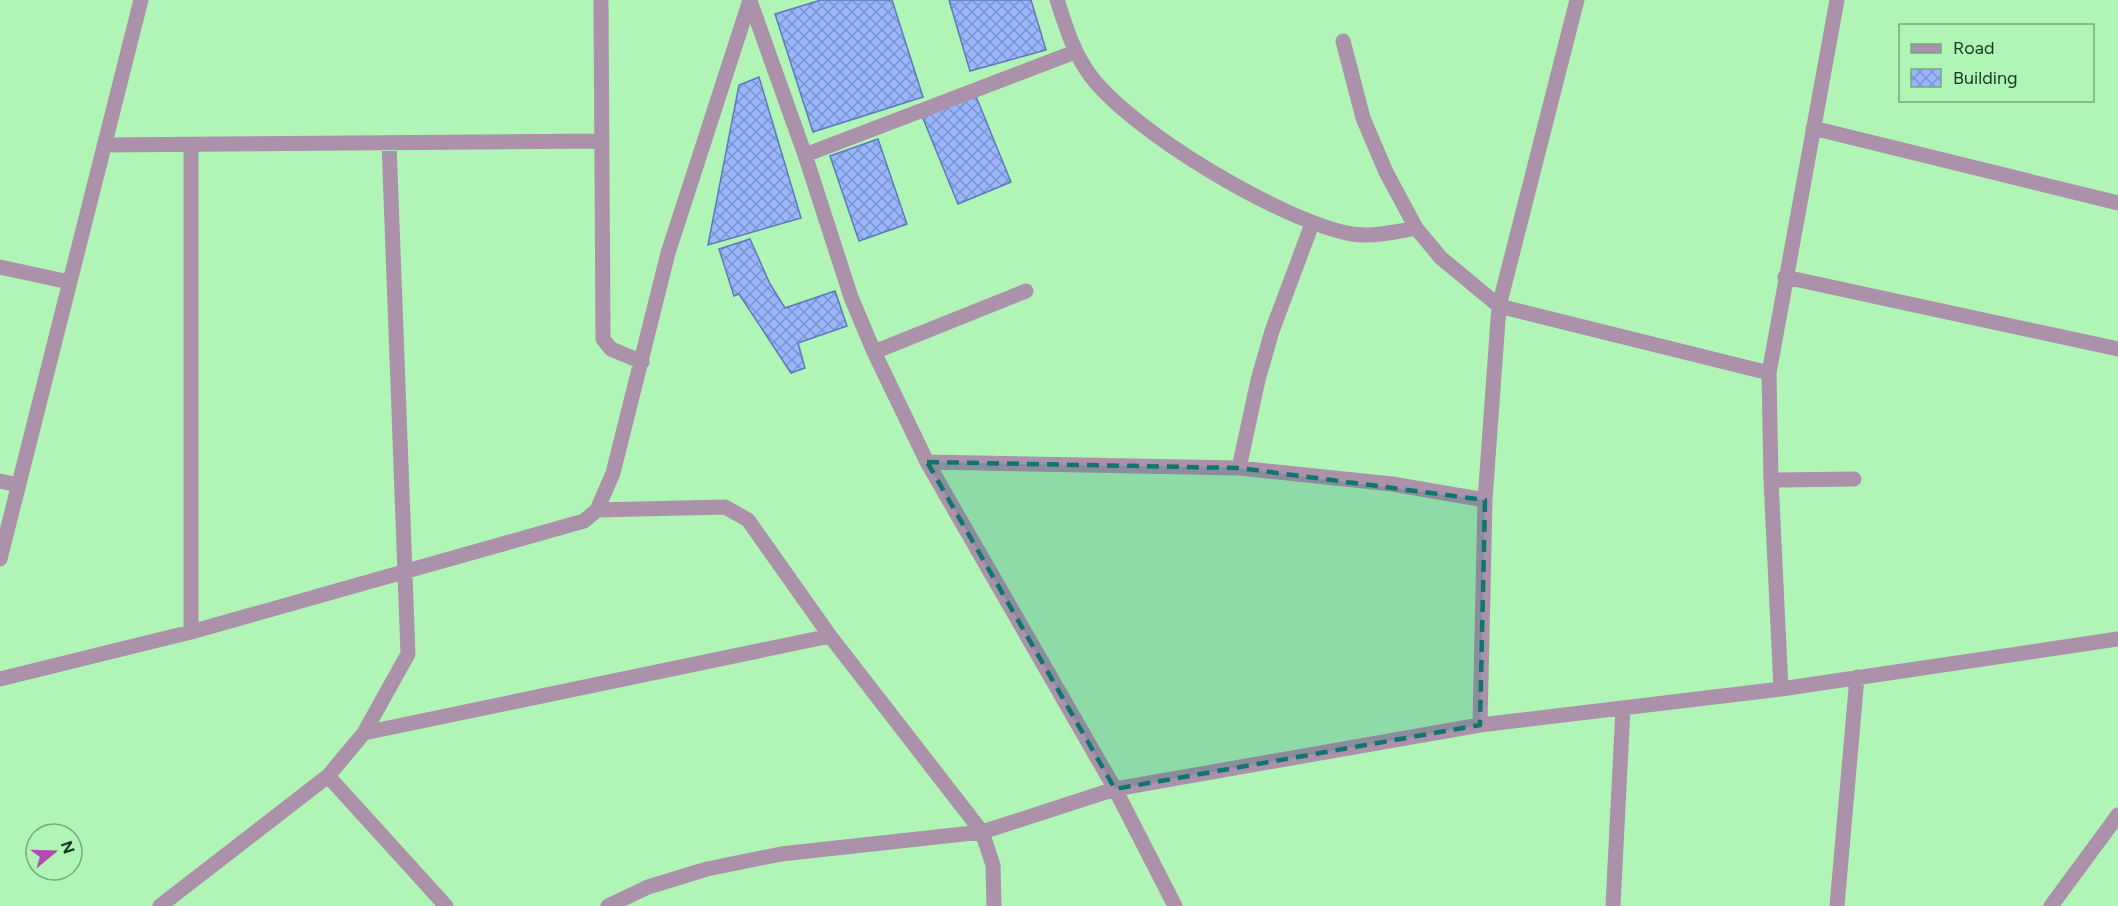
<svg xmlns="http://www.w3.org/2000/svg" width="2118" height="906" font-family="Figtree,sans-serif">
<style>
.building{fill:url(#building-cross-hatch);stroke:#5e78bb;stroke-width:1.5}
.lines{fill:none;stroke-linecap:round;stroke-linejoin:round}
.minor{stroke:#ac91ab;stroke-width:15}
.marked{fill:#0f766e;fill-opacity:0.2;stroke:#0f766e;stroke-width:4.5;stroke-dasharray:12 8;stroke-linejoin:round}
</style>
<defs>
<pattern id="building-cross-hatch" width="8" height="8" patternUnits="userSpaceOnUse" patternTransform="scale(1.5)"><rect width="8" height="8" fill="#99b6fe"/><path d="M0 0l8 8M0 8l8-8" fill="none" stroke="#7c95cd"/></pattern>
</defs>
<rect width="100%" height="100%" fill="#b0f4b6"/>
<!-- building -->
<path class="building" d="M821,0H892L923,97L813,132L775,14Z
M949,0H1031L1046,50L970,71Z
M759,77L801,218L708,245L739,85Z
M975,94L1011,182L958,204L922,116Z
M878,139L907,224L859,241L830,156Z
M750,239L770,284L785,308L835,291L847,326L798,343L805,368L791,373L739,294L734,296L719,249Z"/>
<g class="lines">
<!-- minor -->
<path class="minor" d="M601,0L603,339L611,349L642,362
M1057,0C1066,27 1073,52 1090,75C1131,131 1283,222 1352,234C1373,237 1395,232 1416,228
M750,1L805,155L851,297L874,352L927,462L1115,789L1175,906
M1343,41L1363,118L1386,172L1416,228L1441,258L1499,306L1769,373
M1813,128L2118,203
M104,145L602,141
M191,145V632
M805,155L1075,52
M0,267L69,282
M1785,277L2118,349
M874,352L1026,291
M927,462L1239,468L1392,484L1485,500
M1239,468L1258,380L1272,331L1312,224
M1771,480L1854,479
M0,481L18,485
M597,510L725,507L748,520L830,636L982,832L993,865L994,906
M0,559L141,0
M0,679L191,632L584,521L597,510L613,473L668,253L750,0
M1781,689L1771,480L1769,373L1837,0
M1480,725L1485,500L1499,306L1577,0
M364,733L830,636
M328,776L446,906
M160,906L328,776L364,733L408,654L389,143
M608,906L648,887L707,869L781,854L982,832L1115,789L1480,725L1781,689L2118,639
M1613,906L1623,708
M1837,906L1857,677
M2051,906L2118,815"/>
</g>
<!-- marked area -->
<path class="marked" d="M927,462L1239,468L1485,500L1480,725L1115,789Z"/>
<!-- legend -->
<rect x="1899" y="24" width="195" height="78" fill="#b0f4b6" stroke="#75a87a" stroke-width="1.5"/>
<rect x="1911" y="44" width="30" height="9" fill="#ac91ab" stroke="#75a87a" stroke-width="1.5"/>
<text x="1953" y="54" font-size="18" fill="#1c371f">Road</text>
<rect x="1911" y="69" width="30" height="18" fill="url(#building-cross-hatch)" stroke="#75a87a" stroke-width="1.5"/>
<text x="1953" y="84" font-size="18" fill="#1c371f">Building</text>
<!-- north arrow -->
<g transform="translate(54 852) rotate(71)"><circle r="28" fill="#b0f4b6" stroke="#75a87a" stroke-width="1.5"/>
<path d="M0-4.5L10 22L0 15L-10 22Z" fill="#b04cb1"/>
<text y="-9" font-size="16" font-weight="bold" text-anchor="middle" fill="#1c371f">N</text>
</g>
</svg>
